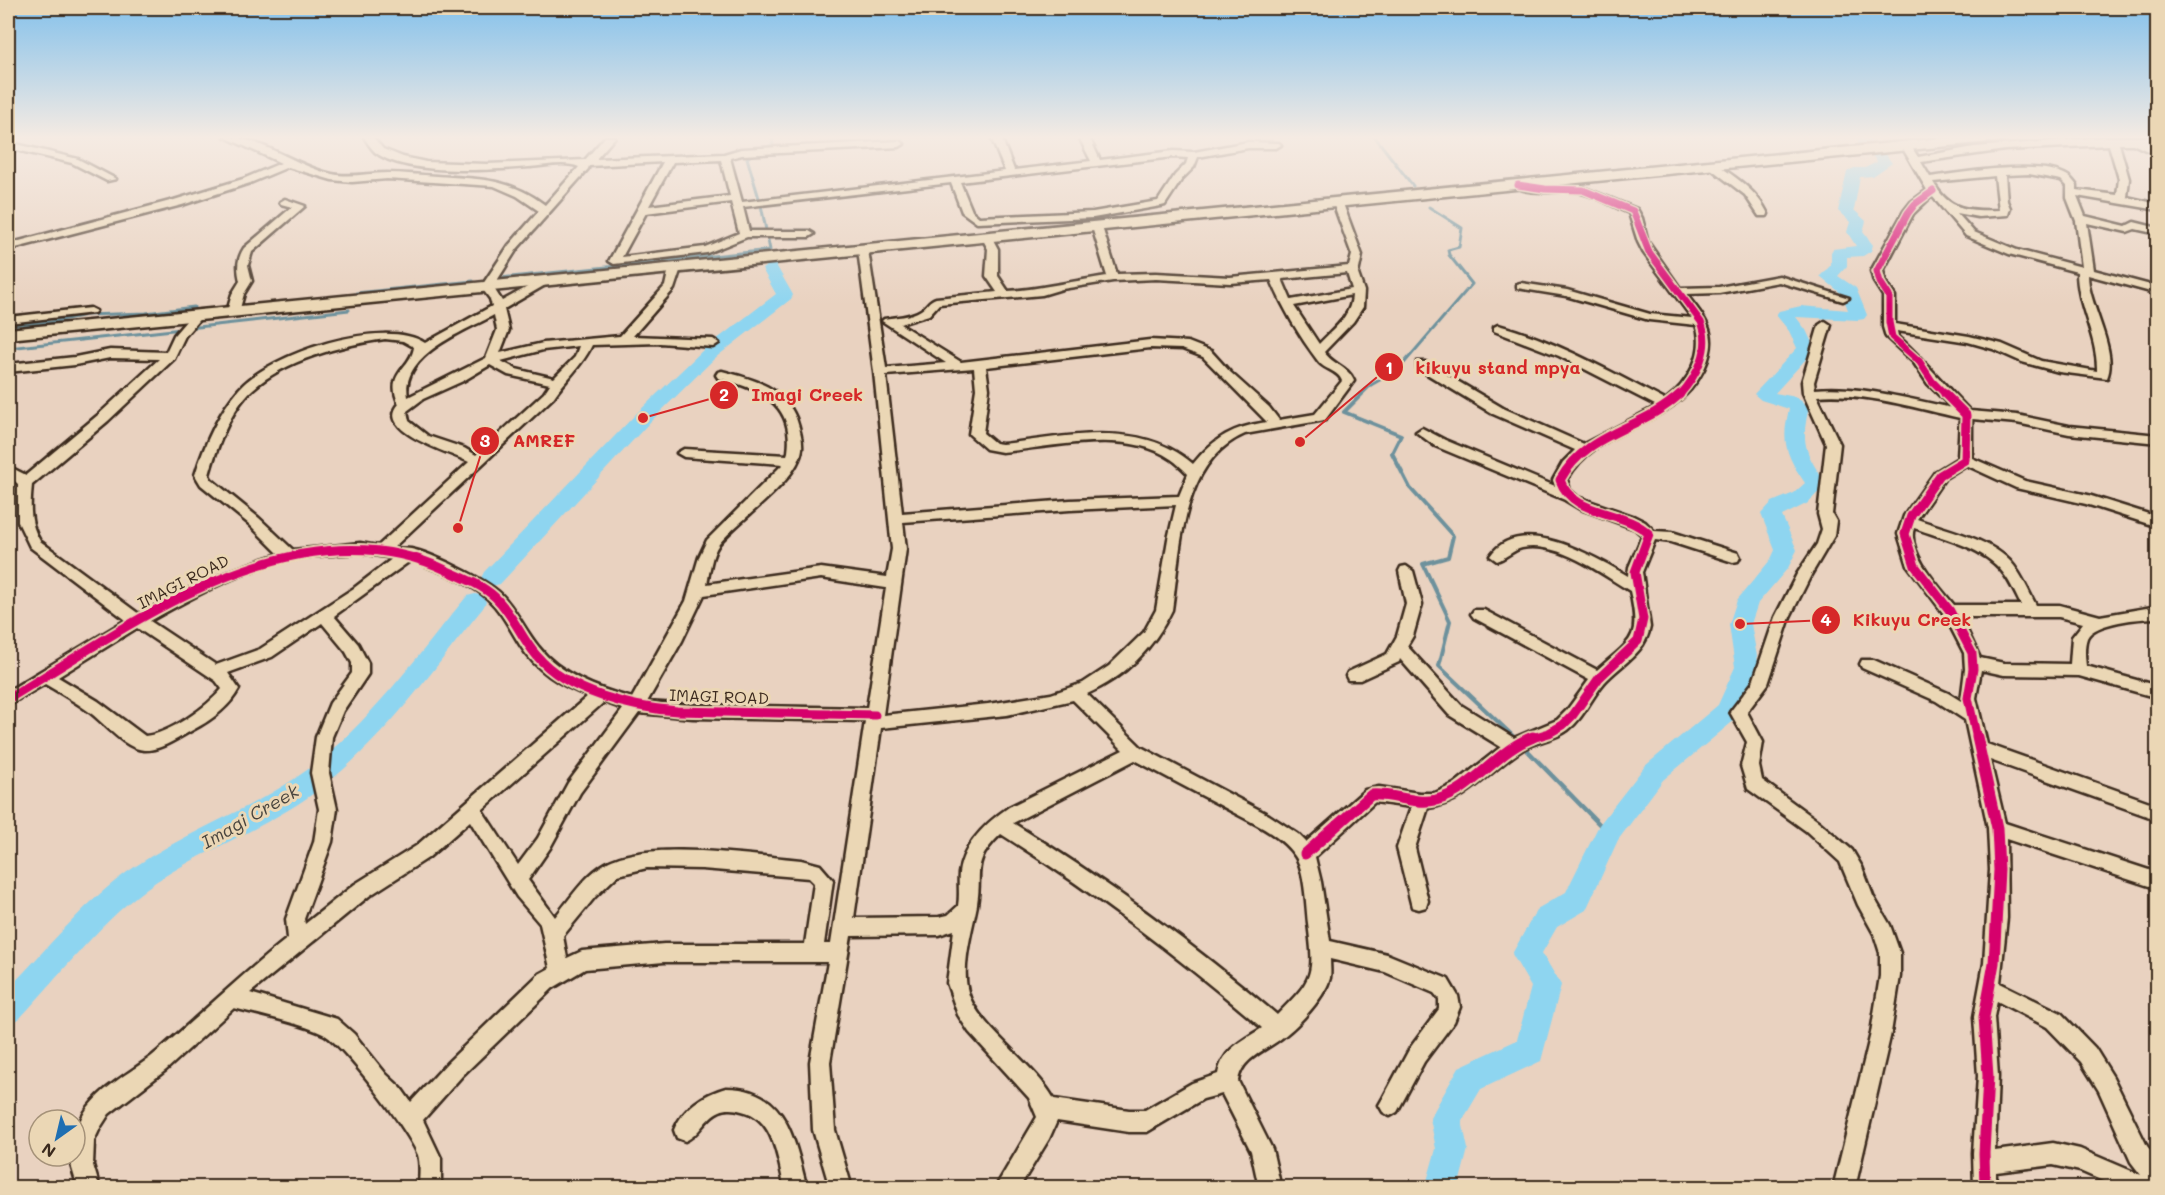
<svg xmlns="http://www.w3.org/2000/svg" width="2165" height="1195" font-family="Mali,sans-serif">
<style>
.lines{fill:none;stroke-linecap:round;stroke-linejoin:round}
.stream-far2{stroke:#6d919c;stroke-width:3}
.stream-far1{stroke:#6d919c;stroke-width:4}
.stream{stroke:#6d919c;stroke-width:4.5}
.river{fill:#8ed5f0;fill-rule:evenodd}
.minor-casing{stroke:#3b2a1e;stroke-width:5}
.highway-casing{stroke:#3b2a1e;stroke-width:5}
.minor{fill:#ebd7b5;fill-rule:evenodd}
.highway{fill:#ebd7b5;fill-rule:evenodd}
.cycleway-far2-casing{stroke:#ebd7b5;stroke-width:10}
.cycleway-far1-casing{stroke:#ebd7b5;stroke-width:13}
.cycleway-casing{stroke:#ebd7b5;stroke-width:15}
.cycleway-far2{stroke:#d6006c;stroke-width:7}
.cycleway-far1{stroke:#d6006c;stroke-width:9}
.cycleway{stroke:#d6006c;stroke-width:11}
.labels{text-anchor:middle;dominant-baseline:central;stroke-width:6;stroke-linejoin:round;paint-order:stroke}
.street-label{font-size:16px;fill:#3b2a1e;stroke:#ebd7b5}
.water-label{font-size:18px;font-style:italic;fill:#47443e;stroke:#ebd7b5}
.leader{fill:none;stroke:#d62828;stroke-width:2}
.callout-dot{fill:#d62828;stroke:#ebd7b5;stroke-width:2}
.mark-label{font-size:18px;text-anchor:middle;font-weight:bold;fill:#fff}
.callout-label{font-size:18px;text-anchor:middle;font-weight:bold;fill:#d62828;stroke:#ebd7b5;stroke-width:6;stroke-linejoin:round;paint-order:stroke}
</style>
<rect width="100%" height="100%" fill="#e9d2c0"/>
<filter id="ink" filterUnits="userSpaceOnUse"><feTurbulence type="fractalNoise" baseFrequency=".0167" numOctaves="2"/><feDisplacementMap in="SourceGraphic" scale="12" xChannelSelector="R" yChannelSelector="G"/><feConvolveMatrix kernelMatrix="1 2 1 2 8 2 1 2 1" color-interpolation-filters="sRGB"/></filter>
<g filter="url(#ink)">
<g class="lines">
<!-- stream-far2 -->
<path class="stream-far2" d="M1375,137L1413,186
M762,150L773,144L772,137
M500,278L770,250L761,205L747,158L755,153
M356,293L473,281
M8,325L51,322L86,315L146,313L194,307
M189,328L349,310
M8,348L182,329
M1360,396L1371,385L1399,369L1472,284L1449,255L1448,250L1459,247L1462,228L1429,207"/>
<!-- stream-far1 -->
<path class="stream-far1" d="M1362,394L1344,412L1401,435L1392,453L1410,488L1453,536L1448,557L1423,564L1450,621L1439,666L1514,737"/>
<!-- stream -->
<path class="stream" d="M1527,750L1608,833"/>
<!-- river -->
<path class="river" d="M1855,137H1869L1872,143L1870,146H1860Z
M1879,151L1884,152L1892,163L1873,176L1860,177L1854,210L1866,221L1863,232L1873,245L1871,251L1863,256L1847,257V266L1838,276L1856,288L1867,315L1864,319L1858,320L1796,317L1806,330L1815,349L1775,393L1796,397L1809,407C1800,445 1806,453 1826,484L1808,503L1782,516L1797,550L1788,568L1758,603L1751,624L1759,667L1740,711L1737,718L1663,780L1618,840L1586,910L1557,927L1542,953L1561,985L1541,1061L1481,1089L1462,1121L1468,1149L1458,1188H1425L1436,1149L1430,1118L1459,1067L1517,1040L1531,987L1512,954L1537,909L1566,892L1599,825L1645,766L1718,705L1735,667L1729,624L1737,600L1771,559L1775,550L1761,514L1772,502L1794,493L1805,483C1786,455 1781,443 1789,409L1761,400L1754,394L1797,348L1789,331L1776,315L1779,311L1801,306L1848,310L1842,294L1820,276L1831,265V252L1833,249L1856,246L1847,232L1850,222L1838,211L1847,172L1854,168H1865L1877,162L1872,155Z
M770,264L776,265L793,295L791,299L715,358L650,422L500,584L492,586L484,584L481,578L484,572L636,414L703,350L776,294L762,269Z
M475,594L483,596L486,602L483,608C434,668 388,735 326,784C275,825 211,846 157,881C103,917 63,973 19,1019L8,1023V989C49,947 86,899 136,866C190,829 254,809 307,770C370,723 417,656 467,596Z"/>
<!-- minor casing -->
<g class="minor-casing">
<path id="minor" d="M225,137C262,137 295,166 332,174C350,178 368,173 387,173C403,173 420,175 437,176C479,179 510,178 545,205L579,167C565,161 545,166 529,167C493,170 404,176 375,152C371,148 367,142 364,137H373L383,149L403,157L426,162L487,164L585,160L605,137H615L596,159L724,154L741,149L899,141L904,144L899,147L742,155L730,158L742,202L1005,171L991,137H1001L1014,170L1091,161L1079,137H1089L1100,160L1173,151L1194,152L1248,142L1279,143L1281,145L1276,148H1248L1198,157L1194,167L1182,179L1165,205L1161,206L1093,218L977,223L962,212L951,183L743,207L749,231H809L814,234L809,237H747L707,253L614,264L609,261L663,162L589,166L588,169L517,249L493,287L502,301L542,279H550L552,281L504,309L509,330L500,353L543,343L620,336L665,286L669,268L675,265L681,268L674,289L633,336L713,339L719,343L713,347L660,343L592,345C583,365 566,379 553,398L393,548C399,549 405,548 411,549C431,553 486,579 501,594C516,609 524,629 538,646C560,675 599,689 632,698L686,601L699,557L707,540L783,464L684,457L677,453L684,449L787,455L788,452C795,402 757,388 718,378L716,375L718,372L722,371C752,379 783,386 796,418C799,427 803,439 802,449C798,482 740,518 719,544C711,555 710,571 707,584L821,568L887,577L892,549L874,372L858,250L859,248H867L868,250L886,368L946,363L882,321L884,319C895,317 911,317 921,310C927,306 929,300 936,298L997,292L986,276L988,249L982,238L983,236H991L998,249V276L1008,291C1041,289 1073,281 1107,276L1092,227L1097,224L1102,227L1117,274L1156,273L1230,277L1349,266L1352,255L1333,203L1342,201L1362,255L1358,274L1364,291L1363,307L1353,322L1324,352C1333,365 1348,366 1354,381L1325,420L1245,434C1180,462 1181,550 1172,610C1154,648 1125,677 1087,694L1141,747L1269,815L1298,834L1306,842L1365,790L1379,787L1419,793H1435L1454,784L1501,747L1449,715L1400,659L1399,662L1360,680H1348L1346,676L1348,672L1387,654L1397,636L1406,604L1399,571L1401,567L1406,566L1413,571L1422,604L1413,636L1407,646L1461,705L1514,738L1557,720L1567,710L1589,680L1474,618L1471,614L1474,610H1484L1597,670C1632,639 1641,640 1630,591C1600,573 1559,541 1522,548C1513,550 1506,558 1497,561L1490,556C1520,512 1595,557 1628,576L1629,567L1641,539L1642,535L1635,529L1580,509L1565,500L1435,446L1416,432L1422,428L1445,440L1555,486L1553,480L1563,462L1575,450L1493,414L1417,368V362H1425L1503,408L1584,444L1657,406L1559,356L1494,331V327L1498,325C1557,341 1611,372 1665,400C1688,384 1706,352 1696,325L1649,320L1566,296L1517,288V284L1521,283L1567,290L1650,314L1692,318L1643,252L1638,242L1629,213C1614,207 1598,197 1582,193C1561,188 1531,198 1513,185L1514,183L1583,187L1637,209L1642,218L1648,242L1680,288L1719,287L1779,276L1849,298L1843,301L1779,282L1719,293L1686,294C1707,321 1720,335 1704,369C1673,432 1598,423 1567,480L1570,490L1578,497L1633,516L1645,522L1654,531L1672,532L1738,553L1740,557L1738,561L1733,562L1671,542L1655,540L1642,572L1650,627C1645,654 1621,664 1604,683C1591,698 1584,718 1568,730C1555,740 1539,740 1525,748C1493,767 1468,803 1428,808L1415,848L1428,901L1426,907L1419,909L1412,907L1397,848L1411,807L1375,802L1315,857L1321,882L1330,941L1387,954L1448,979L1458,996L1460,1007L1454,1022L1424,1062L1397,1112L1390,1116L1383,1112L1379,1105L1383,1098L1410,1048L1439,1009V999L1434,993L1385,972L1330,959C1330,965 1331,972 1330,978C1325,997 1299,1025 1283,1037C1266,1051 1242,1057 1238,1081L1272,1149L1281,1188H1259L1251,1151L1222,1094L1203,1099L1147,1132H1129L1057,1121L1049,1139L1019,1188H995L1037,1117L1029,1098L969,1032L958,1015L947,983L954,930L939,935L851,936L830,1062L835,1130L852,1188H830L813,1130L810,1062L828,962H664L585,969L553,988L462,1076L423,1120L441,1158V1188H419C419,1178 421,1165 418,1155C412,1135 342,1042 323,1034C300,1023 260,1015 234,1008L166,1070L109,1114L100,1128L94,1141L93,1165L100,1188H78L71,1165V1156H75C75,1140 76,1126 85,1112C100,1088 130,1073 152,1056C198,1017 241,975 288,938L286,919L314,842L319,809L311,773L316,737L330,703L352,673V663L346,652L322,623L272,657L228,673L239,689C229,708 210,721 191,731C178,738 160,751 144,750C123,748 105,723 88,711C74,701 60,693 45,684L8,705V691L126,620L30,547L18,522V484L8,475V466L26,475L98,415L159,359L110,358L75,365L8,372V364L75,357L110,350L166,352L174,335L193,313L197,312L203,315L185,336L174,359L108,421L32,485C30,505 29,523 40,541L139,614C184,588 230,569 279,554L249,524L201,485L195,475C204,446 218,413 239,389C269,354 384,316 425,343L492,306L490,299L481,287L509,245L539,211L517,196L494,186L387,179L352,182L332,180L288,167L250,183L182,205L8,250V244L174,200L243,179L281,163ZM1173,157L1188,158L1186,164L1175,175L1158,201L1093,212L979,217L972,211L960,182ZM721,160L730,196L649,206L673,162ZM731,202L739,233L705,247L622,257L646,213ZM1347,273L1352,289L1291,300L1282,279ZM1156,279L1230,283L1271,280C1283,308 1299,336 1318,361C1324,370 1338,370 1342,381L1315,414L1279,420L1269,407L1230,372L1211,351L1188,342L1150,340L961,362L900,324L929,315L939,304L1042,295L1062,289L1113,281ZM1352,295C1351,317 1333,329 1319,344L1294,306ZM494,315L497,330L486,358L408,397C400,354 464,332 494,315ZM385,339L403,341L414,347C411,369 384,373 399,404C374,432 453,453 469,462L378,546L360,543L293,550L259,518L211,479L209,475C217,447 230,410 253,389C285,360 342,345 385,339ZM579,346L575,357L554,378L516,369L501,361L543,350ZM1150,348L1182,349L1203,357L1267,422C1233,427 1215,437 1193,464C1140,418 1066,437 1002,444L995,443L983,433L989,389L986,367ZM490,365L508,375L550,384L544,393L476,455L464,448L428,436L409,421L407,411L423,399L463,381ZM974,368L976,389L969,434L986,449L1002,452C1052,447 1127,428 1171,459C1177,463 1183,469 1188,474L1179,496L1070,500L902,513L886,375ZM1176,505L1168,539L1156,610L1144,632L1109,666L1083,683L1051,694L988,704L883,715L906,549L903,522L1070,510ZM360,553L393,558L354,588L260,649L216,665L150,621C196,595 247,567 300,558C319,555 340,555 360,553ZM410,561L419,563C441,573 470,582 488,599C502,612 510,629 520,645C536,671 560,685 588,696L416,846L355,884L305,924L304,919L332,842L337,809L329,773L332,737L343,711L368,674V663L358,644L334,616ZM821,578L886,588L867,708L693,705L647,702L682,641L704,595ZM137,628L216,681L222,689C207,707 169,734 145,736L98,701L58,677ZM1073,700L1123,750L1009,807C987,822 963,844 959,873C958,884 960,895 958,906L948,915L939,917L854,918L881,728L1007,715ZM604,702L623,709L568,783L538,838L518,865L482,810ZM639,713L693,718L865,721L831,944H824L833,880L820,865L801,860C752,856 647,839 606,863C585,875 570,899 555,917L528,880L550,848L580,793ZM1135,760C1163,775 1191,790 1220,805C1244,819 1279,832 1295,856C1305,870 1306,905 1308,923C1315,976 1314,978 1277,1015C1194,945 1106,880 1013,823ZM470,821L517,897L540,924L550,968L539,974L448,1062L411,1102L401,1088L386,1074L354,1034L337,1019L250,993L369,896L428,858ZM1001,834C1093,892 1179,957 1262,1028C1242,1041 1223,1049 1218,1074L1192,1083L1145,1110H1129L1054,1099C1035,1064 977,1026 968,992C961,966 972,931 977,905C983,870 970,864 1001,834ZM647,868L702,869L809,878L814,883L805,944H664L582,951L567,958L563,936L595,897L618,875Z
M2107,137H2158V143H2147L2158,149V156L2133,144H2119L2129,179L2127,197L2158,204V210L2077,196L2085,216L2126,226L2134,222L2158,228V234L2135,229L2127,232L2087,223L2094,270L2158,287V294L2088,275C2088,305 2119,351 2107,378L2059,372L2022,362L1993,349L1968,342L1897,331L1898,336C1924,359 1945,386 1970,411L2017,415L2069,426L2158,435V443L2069,434L2017,423L1972,419V458L2025,481L2088,495L2158,517V527L2086,504L2016,488L1966,465L1945,478L1917,519C1947,530 1988,538 2010,561C2022,574 2028,591 2036,605H2059L2100,616L2158,606V618C2142,618 2094,622 2087,638C2084,646 2085,657 2086,666L2158,686V698L2079,676L2004,675L1981,670L1976,698L1987,744L2158,805V820L1990,760L2005,823L2158,873V889L2006,839L2007,918L2000,983L2061,1013L2095,1048L2113,1077L2147,1146L2158,1160V1188H2119L2080,1171L2053,1165L1996,1172V1188H1974L1973,1153L1978,1076L1974,1017L1984,963L1990,870L1988,828L1965,720L1936,701L1862,668L1860,664L1862,660H1874L1948,693L1961,701L1965,669L1964,653L1944,614L1908,566L1898,534L1904,516L1935,472L1958,458L1960,418C1914,408 1864,392 1817,396L1840,444L1832,514L1836,521L1834,536L1811,575L1790,617L1768,684L1747,712L1763,742L1759,766L1762,780L1818,821L1852,850L1862,867L1873,896L1890,925L1900,953V976L1891,1033L1855,1188H1833L1871,1033L1880,976V953L1874,934L1858,905L1840,862L1806,831L1748,789L1741,766L1747,742L1730,712L1753,682L1775,617L1797,574L1817,544L1822,529L1818,514L1826,444L1803,393L1802,382L1819,325L1825,321L1831,325L1814,382L1815,389C1860,385 1908,399 1952,408L1928,384L1914,363L1886,337L1883,327V296L1874,282L1871,271L1904,211L1911,202L1927,190L1902,147L1904,145H1910L1918,157L1974,147ZM2109,145L2119,179L2117,195L2077,190V186C2075,183 2071,178 2068,176C2041,159 1961,173 1930,177L1921,162L2005,150ZM2029,174L2061,180L2067,186V198L2076,221L2082,267L2017,250L1974,232L1957,213L1978,217L2008,215L2010,208L2007,201L2005,175ZM1995,176L1999,210C1969,211 1949,211 1933,182ZM1932,196L1966,236L2009,254L2077,272C2077,307 2098,337 2097,371L2041,361L2002,344L1969,336L1895,324V296L1886,282L1883,271L1913,214ZM1914,528C1942,538 1979,546 2000,569C2009,579 2015,593 2021,605H1954C1940,588 1906,552 1914,528ZM1961,617H2059L2083,623L2072,637L2070,664L2004,663L1980,658ZM1997,1001L2047,1027L2081,1062L2099,1091L2131,1162L2141,1175L2080,1149L2053,1143L1995,1151L1998,1076L1994,1017Z
M8,142L78,159L116,179L107,181L72,163L8,148Z
M1710,164H1716C1737,178 1757,191 1768,214L1767,216H1759L1745,195L1710,168Z
M285,199L305,206L252,252L248,265L252,281L244,294L239,312L233,315L229,314L227,312L232,294L240,281C237,268 237,259 244,248L292,207L281,204L280,202Z
M90,308L96,311L94,313L8,323V317Z
M726,1088C787,1088 794,1140 807,1188H785C778,1162 775,1118 742,1111C735,1109 727,1108 720,1111C705,1117 700,1135 685,1141L677,1138L674,1130C683,1108 704,1094 726,1088Z"/>
</g>
<!-- highway casing -->
<g class="highway-casing">
<path id="highway" d="M1952,137H2006L1999,141L8,339V329Z"/>
</g>
<!-- minor -->
<use href="#minor" class="minor"/>
<!-- highway -->
<use href="#highway" class="highway"/>
<!-- cycleway-far2 casing -->
<g class="cycleway-far2-casing">
<path id="cycleway-far2" d="M1518,185L1545,189L1583,190L1633,211L1649,252L1701,322C1712,348 1697,376 1679,396
M1933,191L1915,204L1908,213L1877,271L1880,282L1889,296V322L1892,337L1919,361L1932,381L1947,396"/>
</g>
<!-- cycleway-far1 casing -->
<g class="cycleway-far1-casing">
<path id="cycleway-far1" d="M1945,394L1966,415L1965,460L1940,475L1911,516L1905,534L1915,566L1950,611L1972,653L1973,669L1968,698L1977,739
M8,699C132,624 298,499 448,571C464,578 482,585 495,597C513,614 521,638 537,656C567,692 633,708 677,711L875,715
M1529,739L1549,733L1563,725L1573,715L1599,678L1638,641L1643,619L1635,572L1649,534C1623,509 1573,517 1560,480C1587,431 1642,430 1680,394"/>
</g>
<!-- cycleway casing -->
<g class="cycleway-casing">
<path id="cycleway" d="M1977,737L1997,828L1999,870L1994,963L1984,1017L1988,1076L1984,1153L1985,1188
M1305,854L1371,795C1393,793 1414,805 1436,800C1474,790 1496,751 1533,737"/>
</g>
<!-- cycleway-far2 -->
<use href="#cycleway-far2" class="cycleway-far2"/>
<!-- cycleway-far1 -->
<use href="#cycleway-far1" class="cycleway-far1"/>
<!-- cycleway -->
<use href="#cycleway" class="cycleway"/>
</g>
</g>
<!-- sky -->
<linearGradient id="sky" x2="0" y2="1"><stop stop-color="#84c1eb"/><stop offset="0.45" stop-color="#f5ebe3"/><stop offset="1" stop-color="#f5ebe3" stop-opacity="0"/></linearGradient>
<rect width="2165" height="305" fill="url(#sky)"/>
<g class="labels">
<!-- street labels -->
<g class="street-label">
<text transform="translate(183 581) rotate(-27)">IMAGI ROAD</text>
<text transform="translate(719 696) rotate(2)">IMAGI ROAD</text>
</g>
<!-- water labels -->
<g class="water-label">
<text transform="translate(250 816) rotate(-30)">Imagi Creek</text>
</g>
</g>
<!-- callouts -->
<path class="leader" d="M1300 442L1389 367M643 418L724 395M458 528L485 441M1740 624L1826 620"/>
<g class="callout-dot">
<circle cx="1300" cy="442" r="6"/>
<circle cx="643" cy="418" r="6"/>
<circle cx="458" cy="528" r="6"/>
<circle cx="1740" cy="624" r="6"/>
<circle cx="1389" cy="367" r="15"/>
<circle cx="724" cy="395" r="15"/>
<circle cx="485" cy="441" r="15"/>
<circle cx="1826" cy="620" r="15"/>
</g>
<g class="mark-label">
<text x="1389" y="374">1</text>
<text x="724" y="401">2</text>
<text x="485" y="447">3</text>
<text x="1826" y="626">4</text>
</g>
<g class="callout-label">
<text x="1498" y="374">kikuyu stand mpya</text>
<text x="807" y="401">Imagi Creek</text>
<text x="544" y="447">AMREF</text>
<text x="1912" y="626">Kikuyu Creek</text>
</g>
<!-- margin -->
<rect width="2165" height="1195" fill="none" stroke="#ebd7b5" stroke-width="30"/>
<rect x="15" y="15" width="2135" height="1165" fill="none" stroke="#3b2a1e" stroke-width="2" filter="url(#ink)"/>
<!-- north arrow -->
<g transform="translate(57 1138) rotate(214)"><circle r="28" fill="#ebd7b5" stroke="#a59279" stroke-width="1.5"/>
<path d="M0-4.5L10 22L0 15L-10 22Z" fill="#1f6fb2"/>
<text y="-9" font-size="16" font-weight="bold" text-anchor="middle" fill="#3b2a1e">N</text>
</g>
</svg>
